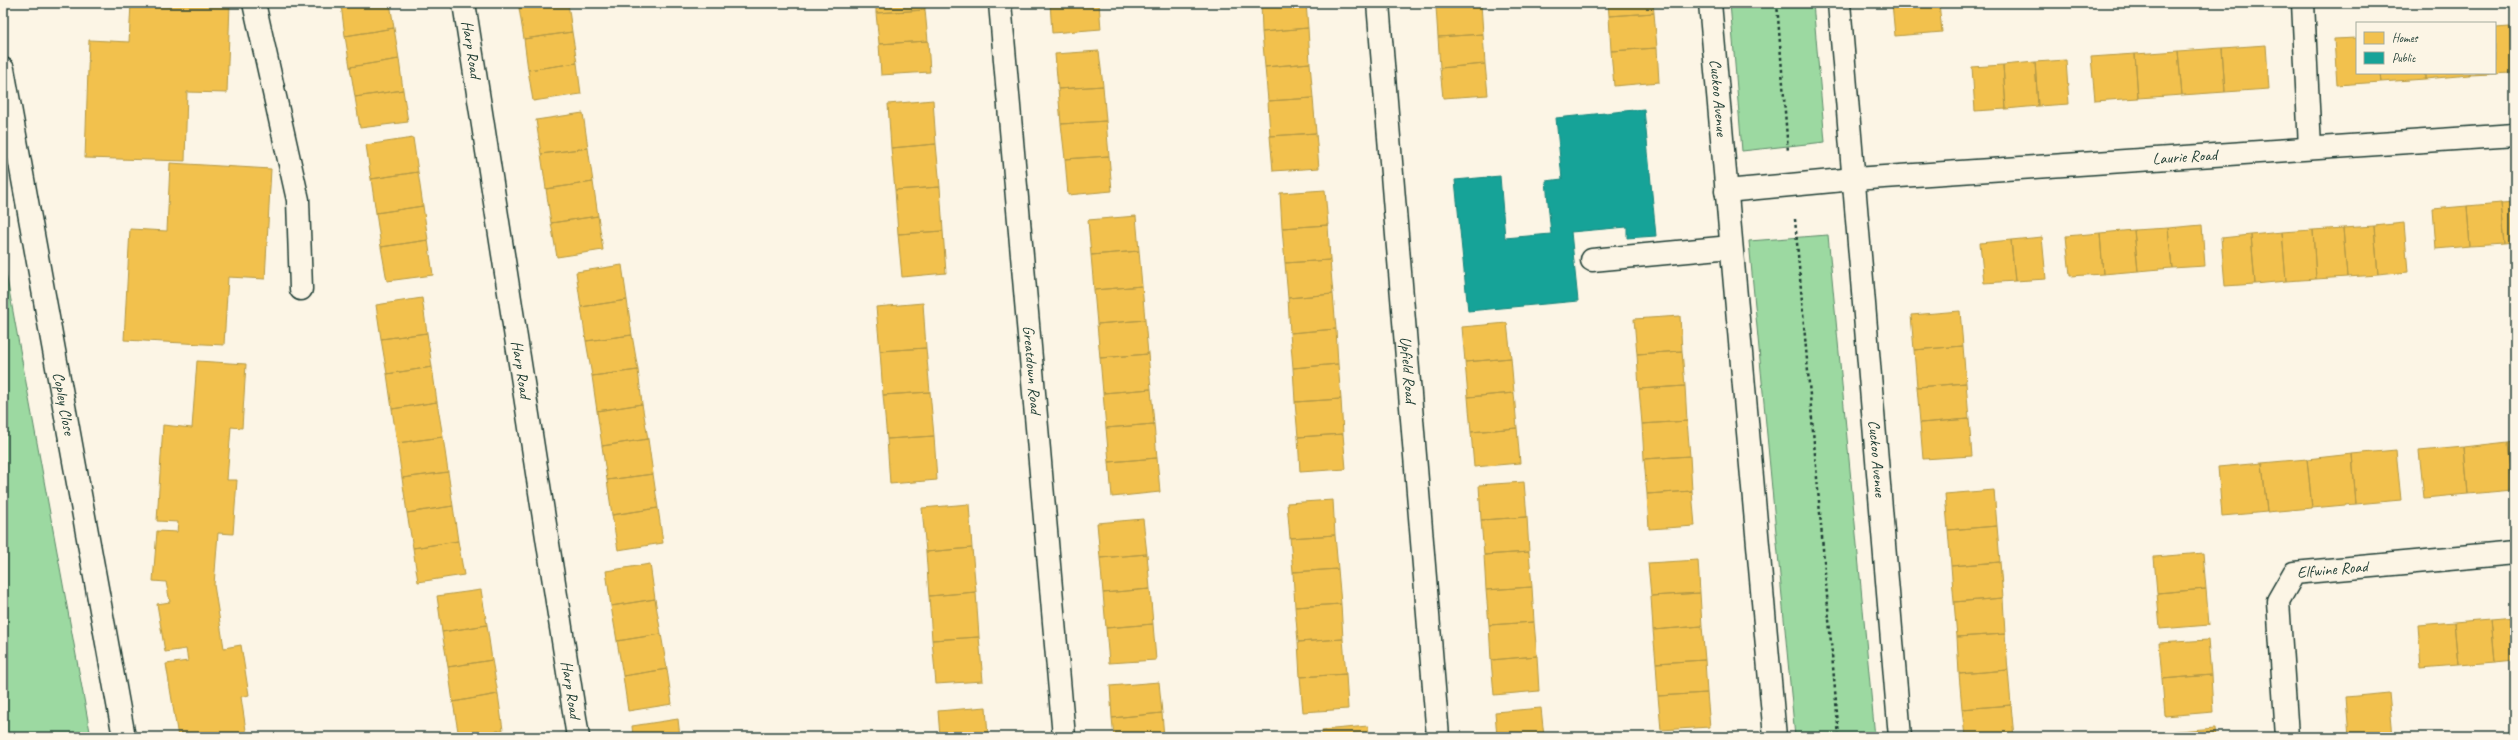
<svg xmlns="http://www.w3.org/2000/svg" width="2518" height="740" font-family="Caveat,sans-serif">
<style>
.green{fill:#9cd9a1;stroke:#5e8b6a}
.homes{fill:#f2c14e;stroke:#b39946}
.public{fill:#17a398;stroke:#19847a}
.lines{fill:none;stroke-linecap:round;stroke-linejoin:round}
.lane-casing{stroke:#1f3d34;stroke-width:25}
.street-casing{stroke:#1f3d34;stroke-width:25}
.path{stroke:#1f3d34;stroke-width:2.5;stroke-dasharray:3 3;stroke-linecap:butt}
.lane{stroke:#fcf5e5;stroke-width:22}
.street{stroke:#fcf5e5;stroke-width:22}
.labels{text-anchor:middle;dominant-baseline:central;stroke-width:4;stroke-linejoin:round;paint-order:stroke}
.street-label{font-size:16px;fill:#1f3d34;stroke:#fcf5e5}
</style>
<rect width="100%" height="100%" fill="#fcf5e5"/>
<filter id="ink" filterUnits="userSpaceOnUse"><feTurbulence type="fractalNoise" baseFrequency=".025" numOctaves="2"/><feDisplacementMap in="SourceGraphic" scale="8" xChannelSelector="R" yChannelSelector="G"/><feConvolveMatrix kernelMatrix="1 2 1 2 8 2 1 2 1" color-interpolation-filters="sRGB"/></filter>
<g filter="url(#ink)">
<!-- green -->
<path class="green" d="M1730,3H1813L1825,142L1742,151Z
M1828,235L1875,737H1795L1749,241Z
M3,257L91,737H3Z"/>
<!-- homes -->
<path class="homes" d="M131,3H230L227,93L187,92L185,161L85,158L89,40L129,42Z
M351,3H390L394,28L345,36L341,5Z
M519,3H554L519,8Z
M554,3H568L572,32L524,39L519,8Z
M876,3H925V10L876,13Z
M1050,3H1099L1101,29L1052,33Z
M1261,3H1306L1308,28L1262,32Z
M1435,3H1481L1436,7Z
M1481,3L1483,34L1438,37L1436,7Z
M1608,3H1653L1654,13L1609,16Z
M1892,3H1939L1942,32L1895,36Z
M925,10L928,41L879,44L876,13Z
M1654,13L1657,48L1611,51L1609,16Z
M2510,27L2513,73L2469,75V73H2495V28Z
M394,28L399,59L350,67L345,36Z
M1308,28L1310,63L1265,67L1262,32Z
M572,32L577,63L528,70L524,39Z
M1483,34L1485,64L1440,68L1438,37Z
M2357,38V73H2380L2381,82L2337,85L2334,39Z
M928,41L930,72L881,75L879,44Z
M2266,45L2269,89L2225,92L2222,48Z
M1657,48L1659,82L1614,86L1611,51Z
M2222,48L2225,92L2182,95L2178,51Z
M1099,51L1103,86L1058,89L1055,54Z
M2178,51L2182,95L2138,98L2135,54Z
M2135,54L2138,98L2095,101L2091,57Z
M399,59L403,90L355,97L350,67Z
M2066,60L2069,104L2038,106L2035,62Z
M2035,62L2038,106L2006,109L2003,65Z
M577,63L581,94L533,101L528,70Z
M1310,63L1313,98L1268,101L1265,67Z
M1485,64L1488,95L1443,98L1440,68Z
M2003,65L2006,109L1975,111L1972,67Z
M2380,73H2425V79L2381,82Z
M2425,73H2469V75L2425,79Z
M1103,86L1106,121L1061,124L1058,89Z
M403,90L408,122L360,128L355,97Z
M1313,98L1316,133L1270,136L1268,101Z
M933,100L936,144L891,148L888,104Z
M583,113L588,148L541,154L536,120Z
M1106,121L1109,156L1065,159L1061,124Z
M1316,133L1319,168L1273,171L1270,136Z
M413,138L418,172L371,179L366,145Z
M936,144L940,187L895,190L891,148Z
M588,148L593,182L546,189L541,154Z
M1109,156L1112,191L1068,195L1065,159Z
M170,163L271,169L265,279L228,277L224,345L124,340L130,229L167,231Z
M418,172L423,206L376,213L371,179Z
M593,182L598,216L551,223L546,189Z
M940,187L943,231L898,234L895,190Z
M1325,190L1328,225L1282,228L1280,193Z
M2515,202V243L2505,244L2501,203Z
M2501,203L2505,244L2470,246L2467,206Z
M423,206L428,240L381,247L376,213Z
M2467,206L2470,246L2436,249L2433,209Z
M598,216L603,250L557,257L551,223Z
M1136,216L1139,251L1091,255L1088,220Z
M2404,223L2408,272L2378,275L2374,226Z
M1328,225L1330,260L1285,263L1282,228Z
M2202,225L2205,266L2172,268L2168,228Z
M2374,226L2378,275L2347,277L2343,228Z
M2168,228L2172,268L2138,271L2134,230Z
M2343,228L2347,277L2316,279L2313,230Z
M2134,230L2138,271L2103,274L2100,233Z
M2313,230L2316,279L2286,281L2282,232Z
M943,231L946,273L902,277L898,234Z
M2282,232L2286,281L2255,284L2251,235Z
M2100,233L2103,274L2070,276L2066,236Z
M2251,235L2255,284L2225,286L2221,238Z
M2042,237L2046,279L2015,281L2011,240Z
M428,240L433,275L387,281L381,247Z
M2011,240L2015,281L1984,283L1980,243Z
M1139,251L1142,286L1094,290L1091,255Z
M1330,260L1333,294L1288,298L1285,263Z
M622,265L627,300L581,307L576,272Z
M1142,286L1145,320L1097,324L1094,290Z
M1333,294L1336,329L1290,333L1288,298Z
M422,298L427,333L381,339L376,305Z
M627,300L632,335L586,341L581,307Z
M923,303L926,348L880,351L876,307Z
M1960,311L1963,346L1914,350L1911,315Z
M1680,316L1682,351L1637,354L1634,319Z
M1145,320L1148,354L1100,358L1097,324Z
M1507,323L1511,358L1465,362L1462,327Z
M1336,329L1338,364L1293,368L1290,333Z
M427,333L432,367L387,374L381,339Z
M632,335L638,370L592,376L586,341Z
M1963,346L1966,383L1917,387L1914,350Z
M926,348L930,392L883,395L880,351Z
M1682,351L1685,386L1639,389L1637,354Z
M1148,354L1151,389L1103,393L1100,358Z
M1511,358L1514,393L1468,397L1465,362Z
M197,361L246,364L242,428L231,427L227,480H237L233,534L218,533L214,585L224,648L241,645L249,695L241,697L247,737H178L166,664L188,661L186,649L165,652L157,604L170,602L166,582L153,581L157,531L177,532L178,522L157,521L163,425L192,428Z
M1338,364L1341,399L1295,402L1293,368Z
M432,367L437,402L392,409L387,374Z
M638,370L642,404L597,411L592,376Z
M1966,383L1969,419L1920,423L1917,387Z
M1685,386L1687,421L1642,424L1639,389Z
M1151,389L1154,424L1106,428L1103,393Z
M930,392L934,436L887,439L883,395Z
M1514,393L1517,428L1471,432L1468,397Z
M1341,399L1343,434L1298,437L1295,402Z
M437,402L443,437L397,443L392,409Z
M642,404L648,439L602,446L597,411Z
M1969,419L1972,456L1923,459L1920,423Z
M1687,421L1690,456L1644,459L1642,424Z
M1154,424L1157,458L1109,462L1106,428Z
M1517,428L1520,463L1474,467L1471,432Z
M1343,434L1346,469L1300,472L1298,437Z
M934,436L937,480L890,484L887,439Z
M443,437L448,472L402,478L397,443Z
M648,439L653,474L607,480L602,446Z
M2515,441V490H2513L2508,442Z
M2508,442L2513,490L2468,494L2464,447Z
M2464,447L2468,494L2424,498L2419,451Z
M2396,450L2401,500L2356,504L2352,454Z
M2352,454L2356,504L2312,508L2307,459Z
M1690,456L1692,491L1647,494L1644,459Z
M1157,458L1160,492L1112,497L1109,462Z
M2307,459L2312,508L2267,512L2262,463Z
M2262,463L2267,512L2222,516L2218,467Z
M448,472L453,506L407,513L402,478Z
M653,474L658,508L612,515L607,480Z
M1524,482L1527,517L1481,520L1479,485Z
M1994,490L1997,526L1948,530L1945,494Z
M1692,491L1695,526L1649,529L1647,494Z
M1333,500L1335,535L1290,538L1287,503Z
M969,504L972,548L926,552L922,508Z
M453,506L458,541L413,548L407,513Z
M658,508L663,543L618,550L612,515Z
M1527,517L1529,552L1484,555L1481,520Z
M1143,519L1147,554L1100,558L1097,523Z
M1997,526L2000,562L1951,566L1948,530Z
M1335,535L1338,569L1293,572L1290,538Z
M458,541L464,575L418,582L413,548Z
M972,548L976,592L929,596L926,552Z
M1529,552L1532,587L1486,590L1484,555Z
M2203,553L2206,589L2157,593L2154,557Z
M1147,554L1150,589L1103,593L1100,558Z
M1698,560L1700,593L1651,596L1648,563Z
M2000,562L2003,598L1954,602L1951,566Z
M650,564L655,599L611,606L606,571Z
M1338,569L1341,604L1295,607L1293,572Z
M1532,587L1534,622L1489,625L1486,590Z
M1150,589L1153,624L1106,628L1103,593Z
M2206,589L2209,625L2160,629L2157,593Z
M481,590L487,625L442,632L437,596Z
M976,592L979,637L932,640L929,596Z
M1700,593L1702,626L1653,630L1651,596Z
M2003,598L2005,634L1957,637L1954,602Z
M655,599L661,634L617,641L611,606Z
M1341,604L1343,639L1298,642L1295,607Z
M2515,617V660L2495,662L2491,619Z
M2491,619L2495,662L2458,665L2454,622Z
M1534,622L1537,656L1491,660L1489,625Z
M2454,622L2458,665L2421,668L2418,625Z
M1153,624L1156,660L1109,663L1106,628Z
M487,625L492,660L448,667L442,632Z
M1702,626L1705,660L1656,663L1653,630Z
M661,634L667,669L623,676L617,641Z
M2005,634L2008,670L1959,674L1957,637Z
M979,637L983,681L936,684L932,640Z
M1343,639L1346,674L1300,677L1298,642Z
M2208,640L2211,675L2162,679L2159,643Z
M1537,656L1539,691L1494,695L1491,660Z
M492,660L498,694L453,702L448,667Z
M1705,660L1707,693L1658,696L1656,663Z
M667,669L672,704L628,711L623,676Z
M2008,670L2011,705L1962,709L1959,674Z
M1346,674L1348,709L1303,712L1300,677Z
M2211,675L2213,712L2165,716L2162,679Z
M1159,682L1162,713L1112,718L1110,686Z
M1707,693L1710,727L1661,730L1658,696Z
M2389,693L2393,737H2349L2346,697Z
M498,694L503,730L459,737L453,702Z
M2011,705L2014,737H1965L1962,709Z
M986,707L988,737H940L938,711Z
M1541,708L1544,737H1497L1495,712Z
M1162,713L1164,737H1114L1112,718Z
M678,719L680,737H633L632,726Z
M1368,726L1369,737H1322V730Z
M2215,728L2216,737H2167V732Z"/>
<!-- public -->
<path class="public" d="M1644,109L1656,236L1627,238V227L1571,232L1578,301L1468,311L1455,180L1500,176L1505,238L1551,234L1546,181L1562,179L1556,118Z"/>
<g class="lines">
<!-- lane casing -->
<g class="lane-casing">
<path id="lane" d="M254,3L298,200L301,289
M2303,3L2310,148
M1592,260L1731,247"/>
</g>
<!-- street casing -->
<g class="street-casing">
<g id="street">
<path id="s1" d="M464,3L578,737"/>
<path id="s2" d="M1000,3L1064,737"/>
<path id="s3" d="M1378,3L1438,737"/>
<path id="s4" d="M1710,3L1775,737"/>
<path id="s5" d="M1839,3L1900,737"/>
<path id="s6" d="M3,69L124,737"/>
<path id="s7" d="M1726,191L1854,179L2515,135"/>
<path id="s8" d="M2287,737L2278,601L2294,573L2515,553"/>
</g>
</g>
<!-- path -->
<path class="path" d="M1777,3L1788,152
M1795,219L1839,737"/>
<!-- lane -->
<use href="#lane" class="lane"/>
<!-- street -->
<use href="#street" class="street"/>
</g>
</g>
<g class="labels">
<!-- street labels -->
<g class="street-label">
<text stroke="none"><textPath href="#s1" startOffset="47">Harp Road</textPath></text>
<text stroke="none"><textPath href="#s4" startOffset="95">Cuckoo Avenue</textPath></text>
<text stroke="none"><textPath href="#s7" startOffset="460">Laurie Road</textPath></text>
<text stroke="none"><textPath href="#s1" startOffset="371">Harp Road</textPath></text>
<text stroke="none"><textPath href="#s2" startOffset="368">Greatdown Road</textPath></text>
<text stroke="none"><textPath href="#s3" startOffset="368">Upfield Road</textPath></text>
<text stroke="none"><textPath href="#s6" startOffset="340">Copley Close</textPath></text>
<text stroke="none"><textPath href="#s5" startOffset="457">Cuckoo Avenue</textPath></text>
<text stroke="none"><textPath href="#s8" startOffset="207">Elfwine Road</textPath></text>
<text stroke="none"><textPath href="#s1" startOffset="695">Harp Road</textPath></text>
</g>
</g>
<!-- margin -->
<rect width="2518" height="740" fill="none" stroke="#fcf5e5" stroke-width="16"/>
<rect x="8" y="8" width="2502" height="724" fill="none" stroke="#1f3d34" stroke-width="1.5" filter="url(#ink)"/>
<!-- legend -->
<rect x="2356" y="22" width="140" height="52" fill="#fcf5e5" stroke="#a4ab9e"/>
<rect x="2364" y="32" width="20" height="12" fill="#f2c14e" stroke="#a4ab9e"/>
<text x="2392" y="42" font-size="12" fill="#1f3d34">Homes</text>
<rect x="2364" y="52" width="20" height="12" fill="#17a398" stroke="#a4ab9e"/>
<text x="2392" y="62" font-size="12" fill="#1f3d34">Public</text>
</svg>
